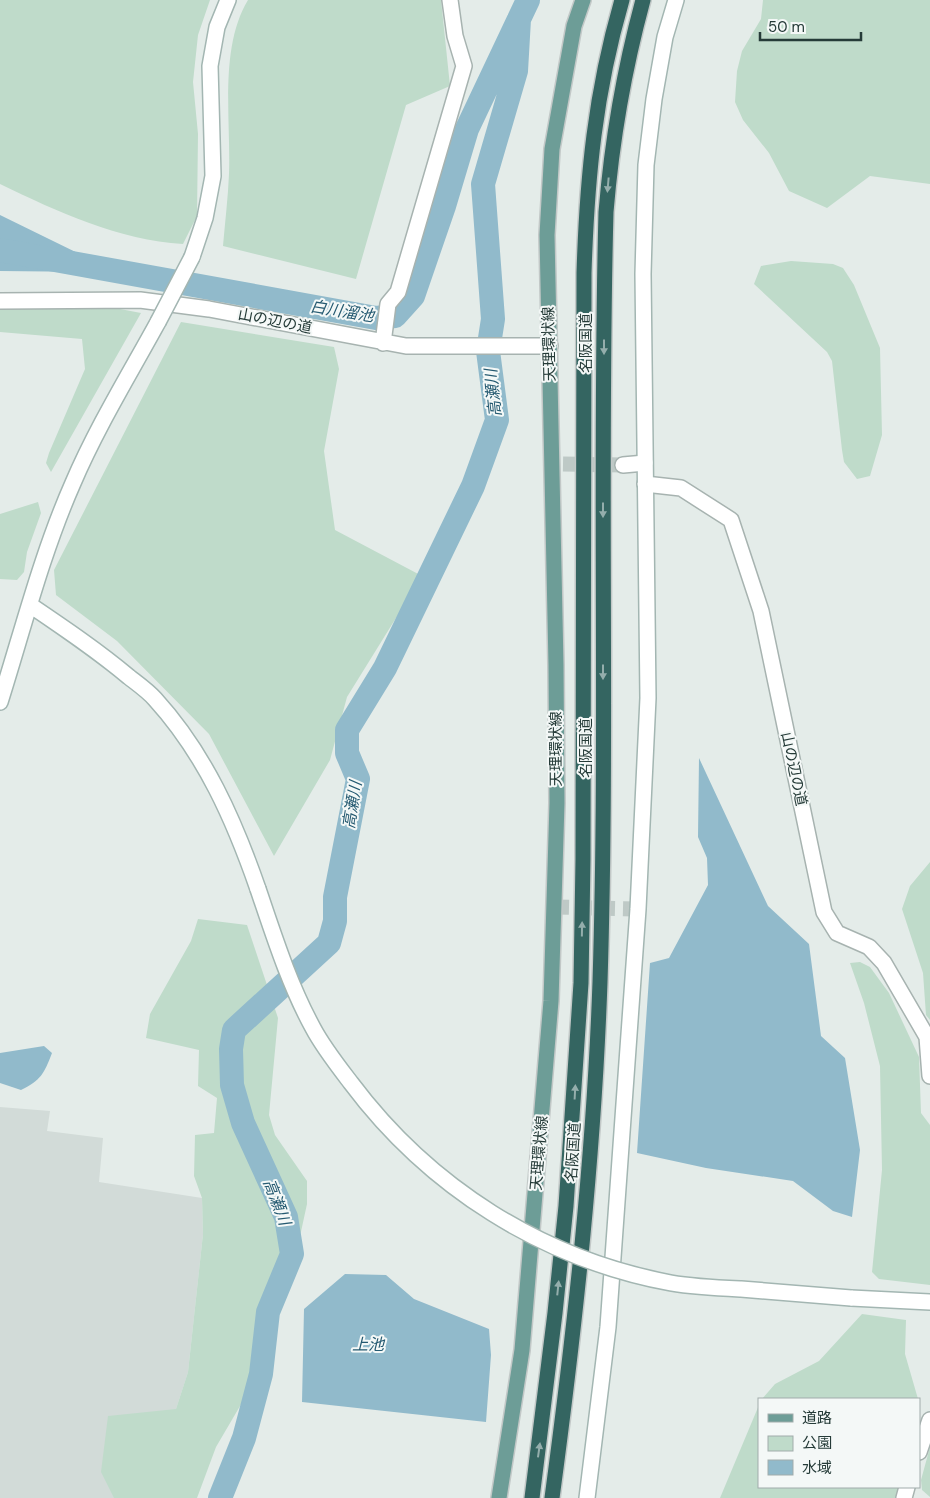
<svg xmlns="http://www.w3.org/2000/svg" width="930" height="1498" font-family="'DM Sans','Noto Sans JP',sans-serif">
<style>
.built{fill:#d2dbd8}
.green{fill:#bfdbca}
.water{fill:#91bacb}
.lines{fill:none;stroke-linecap:round;stroke-linejoin:round}
.river{stroke:#91bacb;stroke-width:24}
.street-tunnel{stroke:#bec9c6;stroke-width:15;stroke-dasharray:15 8;stroke-linecap:butt}
.street-casing{stroke:#a7b3b0;stroke-width:18}
.secondary-casing{stroke:#a3b6b2;stroke-width:18}
.primary-casing{stroke:#c2c8c7;stroke-width:18}
.highway-casing{stroke:#c2c8c7;stroke-width:18}
.street{stroke:#fff;stroke-width:15}
.secondary{stroke:#fff;stroke-width:15}
.primary{stroke:#6d9d97;stroke-width:15}
.highway{stroke:#346561;stroke-width:15}
.secondary-bridge-casing{stroke:#a3b6b2;stroke-width:18;stroke-linecap:butt}
.secondary-bridge{stroke:#fff;stroke-width:15}
.oneway{fill:#94aeac}
.labels{text-anchor:middle;dominant-baseline:central;stroke-width:4;stroke-linejoin:round;paint-order:stroke}
.street-label{font-size:15px;fill:#253b38;stroke:#f4f8f7}
.water-label{font-size:16px;font-style:italic;fill:#255a71;stroke:#f4f8f7}
</style>
<rect width="100%" height="100%" fill="#e4ece9"/>
<!-- built -->
<path class="built" d="M0,1107L50,1111L47,1131L103,1138L99,1182L202,1198L203,1234L188,1372L176,1409L114,1498H0Z"/>
<!-- green -->
<path class="green" d="M0,0H210L198,35L193,82L198,134L197,216L183,244C119,240 58,212 0,184Z
M248,0H441L450,86L406,105L356,279L223,246C225,222 228,198 229,174C231,120 219,48 248,0Z
M763,0H930V184L870,176L827,208L789,191L769,153L743,120L735,102L737,71L742,51L761,19Z
M791,261L833,264L843,268L854,285L880,348L882,435L870,476L857,479L844,462L842,450L832,361L827,352L754,284L761,266Z
M0,307L120,309L141,313L51,472L46,463L49,453L85,369L82,339L0,332Z
M181,322L334,347L339,369L324,451L335,530L422,576L347,697L330,760L274,856L209,734L117,641L56,595L54,570Z
M38,502L41,513L27,552L24,572L17,580L0,579V514Z
M930,862V1020L926,1015L923,973L902,909L910,886Z
M198,919L247,925L278,1018L269,1115L275,1135L307,1181V1204L297,1250L270,1305L257,1377L216,1447L197,1498H114L101,1472L108,1416L176,1409L188,1372L203,1234L202,1198L194,1176L195,1135L214,1133L217,1098L198,1086L199,1050L146,1038L150,1014L191,941Z
M860,962L870,967L889,993L919,1057L921,1113L930,1125V1285L879,1279L872,1272L882,1170L880,1066L864,1003L850,963Z
M862,1314L906,1320L905,1354L918,1399H762L775,1384L819,1361Z
M759,1405V1487H901L897,1498H720Z
M930,1447V1497L922,1490L921,1480Z"/>
<!-- water -->
<path class="water" d="M0,215L98,263L96,272L0,271Z
M699,758L768,906L809,944L821,1036L845,1058L860,1150L852,1217L833,1211L793,1181L706,1168L637,1153L650,963L669,958L708,885L707,858L698,837Z
M44,1046L52,1053C44,1074 41,1080 21,1090L0,1083V1053Z
M345,1274L386,1275L414,1299L489,1329L491,1355L486,1422L302,1402L304,1309Z"/>
<g class="lines">
<!-- river -->
<path class="river" d="M0,250L376,318L395,316L413,296L444,206L467,129L528,0
M220,1498L244,1438L261,1374L268,1312L292,1254L286,1217L243,1123L232,1085L231,1049L234,1030L329,943L335,921V897L358,779L347,753V730L385,668L473,486L497,420L488,351L493,319L483,184L516,71L519,19"/>
<!-- street-tunnel -->
<path class="street-tunnel" d="M563,464L623,465
M554,907L638,909"/>
<!-- street casing -->
<g class="street-casing">
<path id="street" d="M0,301L140,300L209,309L406,346H550
M383,343L388,304L398,292L464,66L455,36L450,0
M623,465L645,463
M645,484L681,488L731,520L761,611L824,912L837,933L869,947L884,963L927,1037L930,1076
M919,1452L930,1420
M904,1498L907,1487"/>
</g>
<!-- secondary casing -->
<g class="secondary-casing">
<path id="secondary" d="M192,257L205,218L213,176L210,66L217,27L228,0
M30,605C64,628 98,651 129,677C138,684 148,691 155,699C205,754 234,820 258,889
M0,702C23,629 42,553 73,483C97,427 129,375 158,322
M851,1298L930,1302
M587,1498L608,1327L638,909L648,698L643,274L646,165L654,99L665,37L676,0"/>
</g>
<!-- primary casing -->
<g class="primary-casing">
<path id="primary" d="M499,1498L522,1350L551,1001L557,803L556,665L547,235L552,149L574,26L583,0"/>
</g>
<!-- highway casing -->
<g class="highway-casing">
<path id="highway" d="M532,1498L555,1313L566,1206L581,983L583,859L584,273C587,177 595,93 622,0
M552,1498C575,1327 594,1155 600,982C608,725 599,468 606,212C612,139 624,70 643,0"/>
</g>
<!-- street -->
<use href="#street" class="street"/>
<!-- secondary -->
<use href="#secondary" class="secondary"/>
<!-- primary -->
<use href="#primary" class="primary"/>
<!-- highway -->
<use href="#highway" class="highway"/>
<!-- secondary-bridge casing -->
<g class="secondary-bridge-casing">
<path id="secondary-bridge" d="M158,322L192,257
M258,889C274,936 289,984 313,1028C323,1047 338,1066 351,1083C429,1187 542,1259 671,1283C694,1287 718,1288 741,1289C778,1292 815,1295 851,1298"/>
</g>
<!-- secondary-bridge -->
<use href="#secondary-bridge" class="secondary-bridge"/>
</g>
<!-- one-way arrows -->
<defs><path id="oneway-solid" d="M-6-.8H1V-3.2L6.5 0L1 3.2V.8H-6Z" transform="scale(1.25)"/></defs>
<g class="oneway">
<use href="#oneway-solid" transform="translate(608 185) rotate(95)"/>
<use href="#oneway-solid" transform="translate(604 347) rotate(90)"/>
<use href="#oneway-solid" transform="translate(603 510) rotate(90)"/>
<use href="#oneway-solid" transform="translate(603 672) rotate(90)"/>
<use href="#oneway-solid" transform="translate(582 929) rotate(-89)"/>
<use href="#oneway-solid" transform="translate(575 1092) rotate(-87)"/>
<use href="#oneway-solid" transform="translate(558 1288) rotate(-84)"/>
<use href="#oneway-solid" transform="translate(539 1450) rotate(-82)"/>
</g>
<g class="labels">
<!-- street labels -->
<g class="street-label">
<text transform="translate(275 321) rotate(11)">山の辺の道</text>
<text transform="translate(586 343) rotate(-90)">名阪国道</text>
<text transform="translate(549 344) rotate(-91)">天理環状線</text>
<text transform="translate(586 748) rotate(-90)">名阪国道</text>
<text transform="translate(556 749) rotate(-90)">天理環状線</text>
<text transform="translate(794 769) rotate(78)">山の辺の道</text>
<text transform="translate(573 1152) rotate(-86)">名阪国道</text>
<text transform="translate(539 1153) rotate(-85)">天理環状線</text>
</g>
<!-- water labels -->
<g class="water-label">
<text transform="translate(342 311) rotate(9)">白川溜池</text>
<text transform="translate(493 393) rotate(-96)">高瀬川</text>
<text transform="translate(352 805) rotate(-81)">高瀬川</text>
<text transform="translate(277 1202) rotate(69)">高瀬川</text>
<text x="368" y="1344">上池</text>
</g>
</g>
<!-- legend -->
<rect x="758" y="1398" width="162" height="90" fill="#f4f8f7" stroke="#a1acab"/>
<rect x="768" y="1414" width="25" height="8" fill="#6d9d97" stroke="#a1acab"/>
<text x="802" y="1423" font-size="15" fill="#253b38">道路</text>
<rect x="768" y="1436" width="25" height="15" fill="#bfdbca" stroke="#a1acab"/>
<text x="802" y="1448" font-size="15" fill="#253b38">公園</text>
<rect x="768" y="1460" width="25" height="15" fill="#91bacb" stroke="#a1acab"/>
<text x="802" y="1473" font-size="15" fill="#253b38">水域</text>
<!-- scale -->
<path d="M760 32v8h101v-8" fill="none" stroke="#253b38" stroke-width="2.5"/>
<text x="768" y="32" font-size="15" fill="#253b38" stroke="#f4f8f7" stroke-width="4" paint-order="stroke">50 m</text>
</svg>
